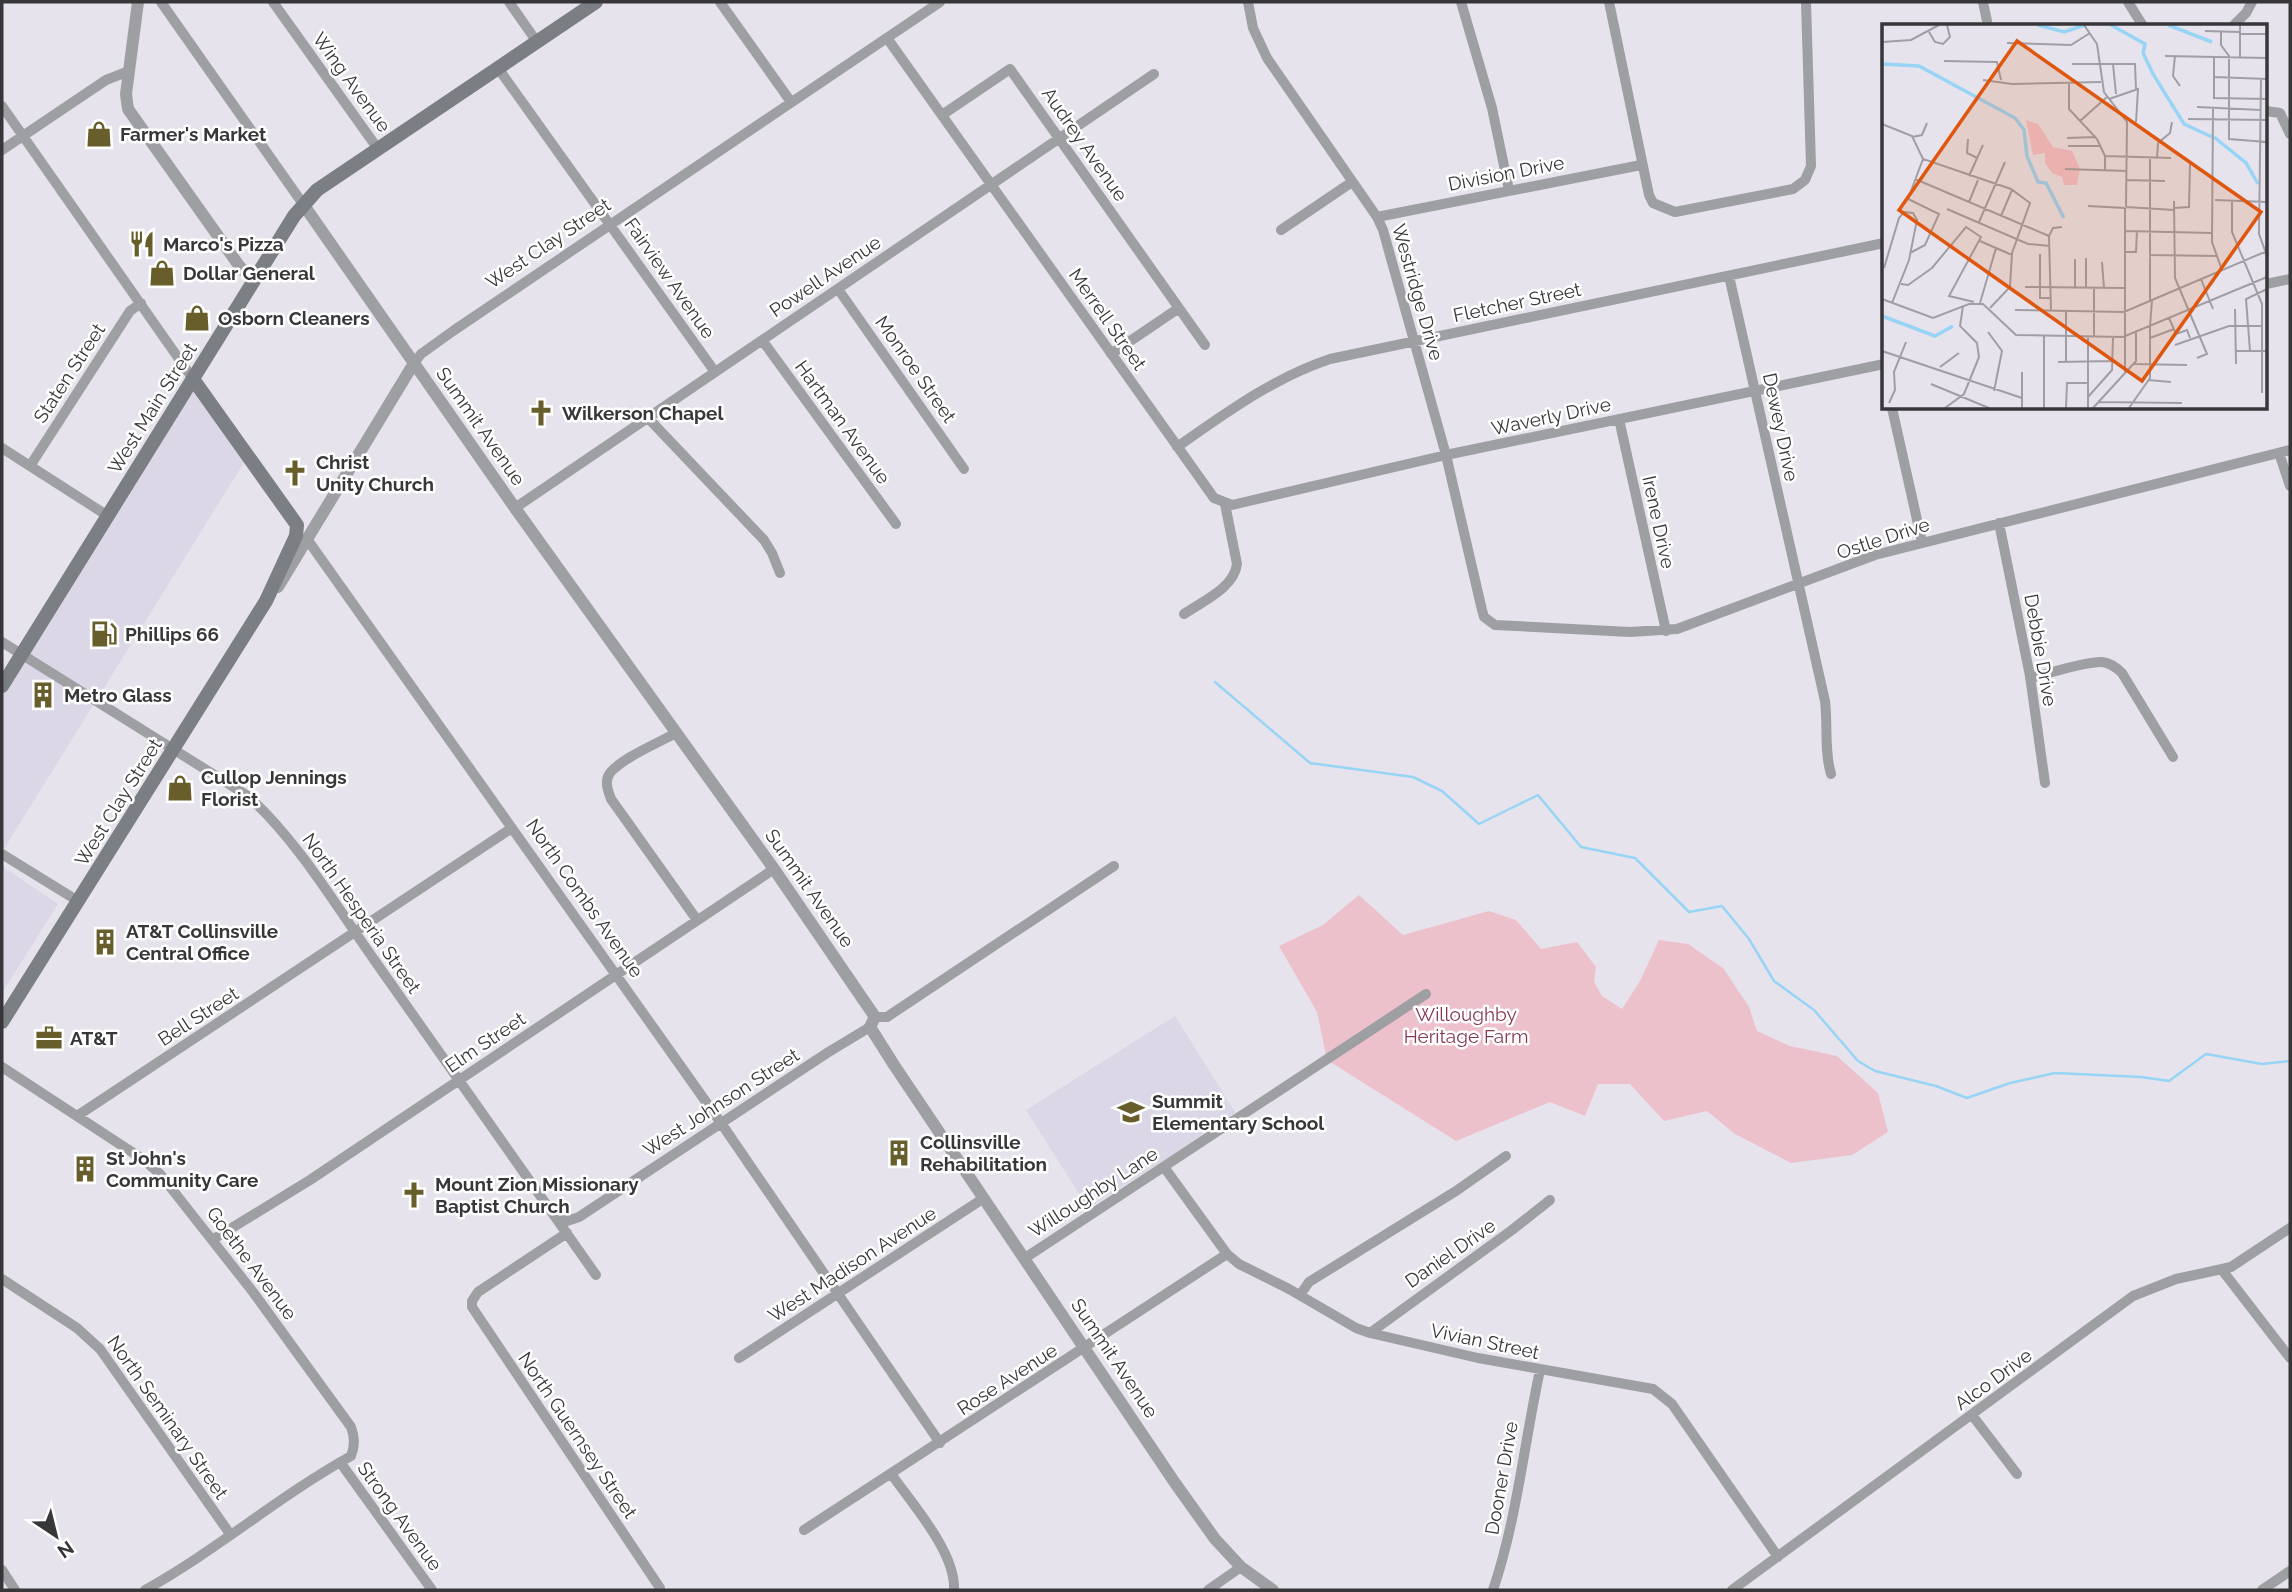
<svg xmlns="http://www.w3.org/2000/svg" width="2292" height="1592" font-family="Raleway,sans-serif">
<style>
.built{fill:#dbd7e6}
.green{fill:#edc1cc}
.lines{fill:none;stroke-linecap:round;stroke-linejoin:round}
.stream{stroke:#98d4f5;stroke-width:2.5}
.minor{stroke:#9e9fa3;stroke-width:10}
.tertiary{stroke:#9e9fa3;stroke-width:12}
.secondary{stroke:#7b7e82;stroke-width:14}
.labels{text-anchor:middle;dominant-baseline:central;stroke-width:5;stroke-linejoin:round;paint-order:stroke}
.street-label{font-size:19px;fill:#373639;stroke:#fff}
.poi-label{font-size:19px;font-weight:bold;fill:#373639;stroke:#fff;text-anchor:start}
.park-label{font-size:19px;fill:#843951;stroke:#fff}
.inset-river{fill:none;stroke:#98d4f5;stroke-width:3.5}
.inset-road{fill:none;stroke:#a09ea4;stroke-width:2}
.view{fill:#df570e;fill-opacity:0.15;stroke:#df570e;stroke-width:3.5}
.inset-edge{fill:none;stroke:#373639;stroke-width:3.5}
</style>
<rect width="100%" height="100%" fill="#e6e3ec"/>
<!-- built -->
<path class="built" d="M193,379L248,456L2,852V686Z
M2,866L58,904L2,993Z
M1175,1016L1237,1115L1088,1208L1026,1110Z"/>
<!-- green -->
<path class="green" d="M1359,895L1403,935L1489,911L1516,920L1541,949L1577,942L1596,967L1594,982L1602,996L1622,1009L1640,981L1659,940L1688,944L1723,968L1749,1007L1757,1031L1790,1046L1837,1056L1878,1093L1888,1132L1852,1155L1791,1163L1735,1134L1707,1111L1664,1121L1630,1084H1598L1585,1116L1550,1102L1456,1141L1327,1060L1317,1012L1279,946L1323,925Z"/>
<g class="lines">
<!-- stream -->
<path class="stream" d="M1215,682L1310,763L1413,777L1442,791L1479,824L1538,795L1581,847L1635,858L1689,912L1722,906L1749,939L1774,981L1814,1010L1858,1061L1875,1071L1936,1086L1967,1098L2010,1083L2055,1073L2141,1077L2169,1081L2206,1054L2262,1064L2290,1061"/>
<!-- minor -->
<path class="minor" d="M161,2L303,204
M273,2L378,149
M509,2L537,42
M720,2L791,102
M1248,2L1253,28L1267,58L1377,217L1383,230L1446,455L1482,610L1484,617L1495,625L1630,632L1677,629L1875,555L2290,450
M1461,2L1492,108L1509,190
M1609,2L1649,195L1653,203L1675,212L1793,189L1805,180L1811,166L1806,2
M1983,2L1988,26
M2128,2L2143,26
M2233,26L2246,13L2252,2
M887,38L1214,498L1232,505L1446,455L1884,364
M498,68L715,372
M2,106L193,379
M2266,111L2280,113L2290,134
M942,115L1010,69L1205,345
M2,150L106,80L129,71
M1377,217L1641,165
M1281,230L1352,182
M1729,276L1825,701C1828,725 1824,751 1831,774
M2266,284L2290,279
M838,289L964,469
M762,340L896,524
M1111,354L1179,308
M414,363L421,354L453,331L940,2
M1892,408L1922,542
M648,418L764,540L772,553L780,573
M1619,419L1666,631
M1177,447C1226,413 1273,378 1330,359L1884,243
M2,448L108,516
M2279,453L2290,486
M30,466L130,311L141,303
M515,508L1154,74
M1999,523L2030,676L2045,783
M307,539L721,1123L940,1443
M1184,614C1203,601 1234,588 1237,564L1225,504
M2,642L248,796C298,841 336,906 375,961C449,1065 522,1170 596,1275
M2030,678C2048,674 2085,661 2102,662C2110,663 2117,668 2122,673L2173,757
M676,733C658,743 622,758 610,773C604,781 608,791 611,799L697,920
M2,854L78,901
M875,1017H887L911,1001L1114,866
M2,1067L144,1160L160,1174L253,1292L351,1427C355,1437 355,1446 351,1456C279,1496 217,1550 145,1590
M77,1116L512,828
M1164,1167L1227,1254L1239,1264L1289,1289L1356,1328L1370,1333L1478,1358L1653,1389L1672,1404L1778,1557
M556,1217L567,1221L579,1217L827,1053L870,1027
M567,1233L478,1292L472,1301V1307L660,1588
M212,1240L310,1180L774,869
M1025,1258L1426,994
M2222,1270L2290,1358
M2,1279L77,1328L100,1349L230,1534
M1300,1295L1309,1282L1456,1191L1506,1156
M1370,1333L1512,1230L1550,1200
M739,1358L984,1198
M1972,1415L2017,1474
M340,1462L432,1590
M892,1475C913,1505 956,1553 954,1590
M804,1530L1227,1254
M2,1570L15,1590
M1208,1590L1241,1567
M1493,1590C1517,1519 1524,1444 1540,1370
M1732,1590L2133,1296L2176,1279L2231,1267L2290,1228
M2262,1590L2290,1571"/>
<!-- tertiary -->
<path class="tertiary" d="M138,2L126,94L128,109L240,267L254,280
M303,204L515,508L774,869L875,1017L870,1027L894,1065L1175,1483L1215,1539L1241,1567L1273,1590
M278,587L414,363"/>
<!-- secondary -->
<path class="secondary" d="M2,686L294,216L317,190L596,2
M2,1022L266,601L296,536L297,525L193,379"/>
</g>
<!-- icons -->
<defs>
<g id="shop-bare" transform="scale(2.1)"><path d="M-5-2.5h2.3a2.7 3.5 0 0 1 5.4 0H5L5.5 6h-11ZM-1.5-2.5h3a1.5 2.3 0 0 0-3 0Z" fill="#675e2b" stroke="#fff" stroke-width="2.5" paint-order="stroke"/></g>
<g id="restaurant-bare" transform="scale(2.1)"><path d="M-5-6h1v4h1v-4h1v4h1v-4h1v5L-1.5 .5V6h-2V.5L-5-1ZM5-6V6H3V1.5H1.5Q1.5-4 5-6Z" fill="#675e2b" stroke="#fff" stroke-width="2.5" paint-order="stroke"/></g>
<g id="church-bare" transform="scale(2.1)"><path d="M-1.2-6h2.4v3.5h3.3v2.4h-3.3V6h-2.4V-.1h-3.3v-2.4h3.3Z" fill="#675e2b" stroke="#fff" stroke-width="2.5" paint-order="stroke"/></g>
<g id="fuel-bare" transform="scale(2.1)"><path d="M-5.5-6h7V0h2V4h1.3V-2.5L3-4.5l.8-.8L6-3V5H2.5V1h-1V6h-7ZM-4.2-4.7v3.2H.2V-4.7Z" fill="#675e2b" stroke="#fff" stroke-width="2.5" paint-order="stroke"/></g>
<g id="building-bare" transform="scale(2.1)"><path d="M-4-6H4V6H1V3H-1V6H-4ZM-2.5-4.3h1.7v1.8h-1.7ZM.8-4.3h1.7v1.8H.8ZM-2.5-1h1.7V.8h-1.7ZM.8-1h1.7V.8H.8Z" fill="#675e2b" stroke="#fff" stroke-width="2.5" paint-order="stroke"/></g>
<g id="office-bare" transform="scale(2.1)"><path d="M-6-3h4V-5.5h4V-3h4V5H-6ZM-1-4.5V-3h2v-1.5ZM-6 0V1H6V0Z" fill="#675e2b" stroke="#fff" stroke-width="2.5" paint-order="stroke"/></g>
<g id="school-bare" transform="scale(2.1)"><path d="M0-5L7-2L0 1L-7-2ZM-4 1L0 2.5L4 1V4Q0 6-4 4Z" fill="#675e2b" stroke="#fff" stroke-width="2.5" paint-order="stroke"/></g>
</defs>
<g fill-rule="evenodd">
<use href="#shop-bare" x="99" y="134"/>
<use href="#restaurant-bare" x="142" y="244"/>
<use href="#shop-bare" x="162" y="273"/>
<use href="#shop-bare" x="197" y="318"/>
<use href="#church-bare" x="541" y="413"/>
<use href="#church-bare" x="295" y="473"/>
<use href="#fuel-bare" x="104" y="634"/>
<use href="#building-bare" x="43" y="695"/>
<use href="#shop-bare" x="180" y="788"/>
<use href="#building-bare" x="105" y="942"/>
<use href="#office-bare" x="49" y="1038"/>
<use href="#school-bare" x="1131" y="1112"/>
<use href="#building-bare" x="899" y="1153"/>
<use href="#building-bare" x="85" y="1169"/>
<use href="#church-bare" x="414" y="1195"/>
</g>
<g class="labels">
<!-- street labels -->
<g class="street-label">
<text transform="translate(352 82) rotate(54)">Wing Avenue</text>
<text transform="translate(1085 144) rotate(55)">Audrey Avenue</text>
<text transform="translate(1506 173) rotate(-11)">Division Drive</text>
<text transform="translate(548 243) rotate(-34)">West Clay Street</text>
<text transform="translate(825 276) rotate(-34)">Powell Avenue</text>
<text transform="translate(670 278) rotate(55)">Fairview Avenue</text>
<text transform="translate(1418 292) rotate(74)">Westridge Drive</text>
<text transform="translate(1517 302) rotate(-12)">Fletcher Street</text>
<text transform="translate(1108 319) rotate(55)">Merrell Street</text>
<text transform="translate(916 369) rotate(55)">Monroe Street</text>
<text transform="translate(69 373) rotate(-57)">Staten Street</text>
<text transform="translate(152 408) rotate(-58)">West Main Street</text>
<text transform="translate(1551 416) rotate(-12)">Waverly Drive</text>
<text transform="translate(843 422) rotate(54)">Hartman Avenue</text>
<text transform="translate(481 426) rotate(55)">Summit Avenue</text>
<text transform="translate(1781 427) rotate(78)">Dewey Drive</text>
<text transform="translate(1659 522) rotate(78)">Irene Drive</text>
<text transform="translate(1883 538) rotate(-18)">Ostle Drive</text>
<text transform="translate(2041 650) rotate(80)">Debbie Drive</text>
<text transform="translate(118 802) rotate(-58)">West Clay Street</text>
<text transform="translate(810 888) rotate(55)">Summit Avenue</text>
<text transform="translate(585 898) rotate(55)">North Combs Avenue</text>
<text transform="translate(362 913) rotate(55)">North Hesperia Street</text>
<text transform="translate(198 1016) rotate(-33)">Bell Street</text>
<text transform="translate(485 1042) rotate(-34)">Elm Street</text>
<text transform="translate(721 1102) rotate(-33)">West Johnson Street</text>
<text transform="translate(1093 1192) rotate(-33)">Willoughby Lane</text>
<text transform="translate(1450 1253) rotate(-35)">Daniel Drive</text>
<text transform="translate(252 1263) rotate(53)">Goethe Avenue</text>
<text transform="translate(852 1264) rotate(-33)">West Madison Avenue</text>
<text transform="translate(1485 1341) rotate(12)">Vivian Street</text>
<text transform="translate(1115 1358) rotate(56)">Summit Avenue</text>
<text transform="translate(1007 1379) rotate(-33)">Rose Avenue</text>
<text transform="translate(1993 1379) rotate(-36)">Alco Drive</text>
<text transform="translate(168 1417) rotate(55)">North Seminary Street</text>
<text transform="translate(578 1435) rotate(56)">North Guernsey Street</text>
<text transform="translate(1501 1478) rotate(-80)">Dooner Drive</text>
<text transform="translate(400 1516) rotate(54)">Strong Avenue</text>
</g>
<!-- poi labels -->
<g class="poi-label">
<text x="120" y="134">Farmer's Market</text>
<text x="163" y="244">Marco's Pizza</text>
<text x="183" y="273">Dollar General</text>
<text x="218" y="318">Osborn Cleaners</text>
<text x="562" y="413">Wilkerson Chapel</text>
<text x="316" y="462">Christ<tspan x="316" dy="22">Unity Church</tspan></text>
<text x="125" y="634">Phillips 66</text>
<text x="64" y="695">Metro Glass</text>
<text x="201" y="777">Cullop Jennings<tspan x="201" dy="22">Florist</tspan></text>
<text x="126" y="931">AT&amp;T Collinsville<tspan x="126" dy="22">Central Office</tspan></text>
<text x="70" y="1038">AT&amp;T</text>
<text x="1152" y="1101">Summit<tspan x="1152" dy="22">Elementary School</tspan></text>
<text x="920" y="1142">Collinsville<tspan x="920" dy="22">Rehabilitation</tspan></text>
<text x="106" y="1158">St John's<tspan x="106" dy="22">Community Care</tspan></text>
<text x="435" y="1184">Mount Zion Missionary<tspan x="435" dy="22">Baptist Church</tspan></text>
</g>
<!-- park labels -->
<g class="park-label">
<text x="1466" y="1014">Willoughby<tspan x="1466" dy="22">Heritage Farm</tspan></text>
</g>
</g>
<!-- overview -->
<g transform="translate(1882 24)">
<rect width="385" height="385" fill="#e6e3ec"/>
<path d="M144,96L156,100L171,123L190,127L198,145L195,161H182L180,153L170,149L163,139V129L151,131Z" fill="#edc1cc"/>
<path class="inset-river" d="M156,1L182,8L203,1M229,1L263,20L261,29L271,50L302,100L330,113M286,1L330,18M0,40L37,42L133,94L142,106L145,132L156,158L164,159L182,194M332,113L364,139L376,160M0,292L53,312L71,302"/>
<path class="inset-road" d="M202,1L215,20L222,68L245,98L244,183M358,1V34M323,7L358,8M339,7V21L347,32V115L385,118M47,8L53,18L61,20L68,13L65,1M358,10H385M0,18L29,16L57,1M125,19L189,21L208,9M283,32L385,34M293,32L291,52L298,62M332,33V74L385,75M62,37L115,38L119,56M190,40H253L254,65M231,40L234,70M332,53L385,55M379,54L377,210L385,232M101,56L130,60L219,58M187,59V85L215,115L223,132V146M227,75L256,65L254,98M315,83L379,86M331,85L330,218L340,246M306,95L385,96M198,97L225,73M0,100L30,112L41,135L129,165L148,179L130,229L128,263L108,284M30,113L40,111L45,99M185,114L213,113M86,115L85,129L95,134M186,122H218M223,132L289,134M275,134L276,119L288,109L290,98M183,145L245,147M87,152L101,121M33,155L167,212M245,156L283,157M333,176L385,178M292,177L293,254L325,330L315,334M350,177V208L380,280V369M87,178L96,156M206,182L243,184M244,183L292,186M243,184V349M292,184L307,183L308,139M65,185L146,220L168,222M119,192L130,166M97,198L123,138M243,207L330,209M98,217L130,231M243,228H254L255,207M28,229L43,221L57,190L26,175L41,135M158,230V274H169M267,231L335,232M204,234V264M193,235V264M220,238L222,264M2,244L17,194L22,188L31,189L35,196L27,236L10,279M319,255L331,285M19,260L26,261L50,244L84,203L99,213L67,272L92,278M143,263L243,264M212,264V312M0,275L51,294L87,280H101L134,311L241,313L385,253M268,276V133M98,279L114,224M353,285L354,340M133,286L242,288L270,276M169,287L167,212L171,204L180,203M184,287V337M287,294L294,310L305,306L308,314M268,302L270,276L385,227M106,308L120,327L112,367M162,311V384M268,314L292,305M293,321L347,302H380M0,327L140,374M354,327H385M368,327L364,275L385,265M176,338L231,337M252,340L305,341M58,343L77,329M266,356L289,358M49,360L107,384M206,373L230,346L231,313M217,378L300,379M7,379L13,366L12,348L24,318M63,384L82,370L97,333L95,319L78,302L81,282M140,384V348M184,384L185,359H206M206,384V312M211,384L254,337V308M247,384L268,354V302"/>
<path class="view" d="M135,17L379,188L260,357L17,186Z"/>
<rect width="385" height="385" class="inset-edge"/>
</g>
<!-- border -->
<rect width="2292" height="1592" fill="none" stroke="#373639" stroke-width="7"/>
<!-- north arrow -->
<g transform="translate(56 1536) rotate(145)" stroke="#ffffff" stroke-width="5" paint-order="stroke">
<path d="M0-5L12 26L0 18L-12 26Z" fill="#373639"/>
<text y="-10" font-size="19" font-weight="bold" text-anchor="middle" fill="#373639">N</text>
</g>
</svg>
